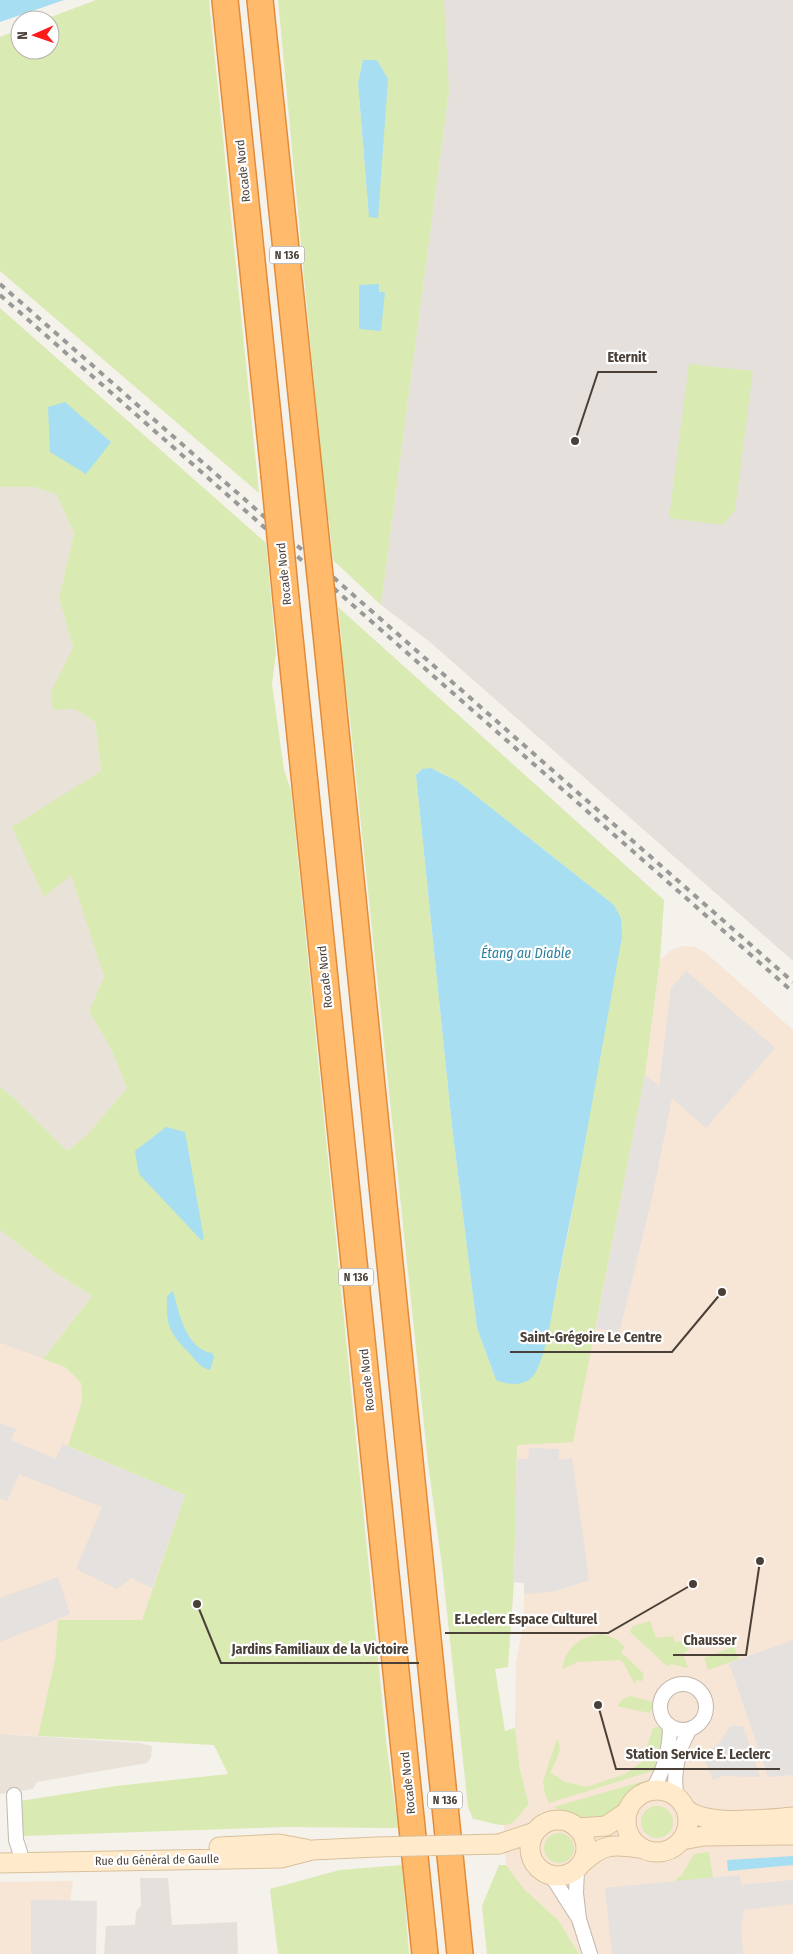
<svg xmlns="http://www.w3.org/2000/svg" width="793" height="1954" font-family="'Fira Sans Condensed',sans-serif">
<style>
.residential{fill:#e9e2d9}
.commercial{fill:#f7e5d6}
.industrial{fill:#e5e0dc}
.green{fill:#d9eab3;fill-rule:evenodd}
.parking{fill:#e4e1df}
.water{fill:#a7def2}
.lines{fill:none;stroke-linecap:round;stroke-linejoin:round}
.street-casing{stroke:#c1b7ad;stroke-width:16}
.secondary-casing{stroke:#d9c09c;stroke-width:21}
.highway-casing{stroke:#e18c3a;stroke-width:28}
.street{stroke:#fff;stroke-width:14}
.secondary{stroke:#ffebcb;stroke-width:19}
.highway{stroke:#ffba6c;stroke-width:25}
.rail{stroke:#999;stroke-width:4;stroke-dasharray:6 6;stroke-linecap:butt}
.secondary-bridge-casing{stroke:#d9c09c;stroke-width:21;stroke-linecap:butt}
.highway-bridge-casing{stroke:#e18c3a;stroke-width:28;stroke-linecap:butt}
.secondary-bridge{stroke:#ffebcb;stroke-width:19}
.highway-bridge{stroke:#ffba6c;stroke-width:25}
.labels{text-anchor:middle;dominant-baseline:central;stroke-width:4.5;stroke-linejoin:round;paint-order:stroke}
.shield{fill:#fff;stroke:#807974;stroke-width:1}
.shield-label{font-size:11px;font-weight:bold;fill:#4a4038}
.street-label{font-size:12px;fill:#4a4038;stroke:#fff}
.water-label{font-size:14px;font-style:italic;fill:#2a7fa0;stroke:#fff}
.leader{fill:none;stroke:#4a4038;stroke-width:2}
.callout-dot{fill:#4a4038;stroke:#fff;stroke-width:2}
.callout-label{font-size:14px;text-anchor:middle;font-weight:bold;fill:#4a4038;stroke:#fff;stroke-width:4.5;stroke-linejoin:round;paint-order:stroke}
</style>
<rect width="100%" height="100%" fill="#f5f1eb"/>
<!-- residential -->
<path class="residential" d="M0,487H34L56,494L74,533L59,598L73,647L51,693L95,722L101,772L13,827L44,897L71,874L104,977L89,1011L111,1049L127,1088L87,1135L67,1151L14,1098L0,1087Z
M0,1230L53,1271L92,1296L43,1359L0,1343Z
M0,1734L140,1743L152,1746L151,1757L147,1763L37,1782L33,1789L0,1794Z"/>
<!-- commercial -->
<path class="commercial" d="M682,946L695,947L706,953L793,1030V1954H579L559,1921L524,1889L506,1865L504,1825L513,1823L521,1811L529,1805L520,1769L515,1728L516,1664L524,1620V1583L514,1582L517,1444L645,1075L660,960L670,951Z
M0,1343L65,1367L81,1383L82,1401L68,1446L185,1495L142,1620H58L55,1659L38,1736L0,1734Z
M73,1881L63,1954H0V1882Z"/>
<!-- industrial -->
<path class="industrial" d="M420,0H793V961L430,642L381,605L449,91Z
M140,1878H168L172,1925L237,1922L238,1954H104L106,1926L135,1925L136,1912L141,1905Z"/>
<!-- green -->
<path class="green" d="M96,0H209L259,493L0,271V37L20,29V50H50V20H43Z
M278,0H444L449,91L381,605L333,560L329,520H327ZM363,60L369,217L358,83Z
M0,308L266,543L276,653L272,684L284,770L291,790L387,1749L398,1828L285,1827L23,1836L20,1801L116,1786L228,1774L214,1745L38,1736L55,1659L58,1620H142L185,1495L68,1446L82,1401L81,1383L65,1367L43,1359L92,1296L53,1271L0,1230V1087L14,1098L67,1151L87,1135L127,1088L111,1049L89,1011L104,977L71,875L44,897L12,827L101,771L95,722L75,709L53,710L51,692L73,647L59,598L74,533L56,494L34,487H0ZM65,403L111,442L50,452V431Z
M689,364L753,371L735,511L722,525L669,518Z
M338,607L664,900L660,960L645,1075L573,1442L517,1445L514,1582L508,1667L495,1669L505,1731L515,1728L520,1769L529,1805C522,1810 518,1819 512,1823C502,1829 484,1820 473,1819L468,1807L442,1566L428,1463L350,719L339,645L342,644ZM422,769L438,771L457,781L614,905L621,918L570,1223L543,1354L496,1380L477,1328L452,1126L416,775Z
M650,1621L656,1638L673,1636L675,1642L687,1640L690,1648L683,1654L688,1668L671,1664L667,1666L630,1632L633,1626Z
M602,1634L616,1639L625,1647L621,1652L644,1674L642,1681L636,1680L635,1685L623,1662L619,1660L578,1662L562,1669C567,1646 579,1637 602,1634Z
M734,1646L739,1659L708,1670L704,1658Z
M630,1696L653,1702V1709L649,1713L617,1706L623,1699Z
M658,1727L662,1730L663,1734L655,1770L549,1803L545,1794L543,1781L557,1739C564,1750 555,1762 550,1772L565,1782L587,1787L625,1774L642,1762L653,1728Z
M651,1779C647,1787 635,1788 629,1794C625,1799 622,1805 617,1810C597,1827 574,1822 554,1807Z
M641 1822a16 16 0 1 1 32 0a16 16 0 1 1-32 0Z
M544 1848a15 15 0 1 1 30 0a15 15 0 1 1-30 0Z
M709,1852L713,1878L674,1881L681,1876L694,1854Z
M402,1865L409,1954H278L270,1889L340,1870Z
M499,1865H506L524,1889L559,1921L579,1954H487L482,1906Z"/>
<!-- parking -->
<path class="parking" d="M686,971L775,1048L706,1128L672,1098L652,1198L619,1333L596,1328L645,1075L659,1086L671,988Z
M0,1423L16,1429L11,1440L56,1459L62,1444L185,1495L152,1588L131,1578L117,1589L76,1569L102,1507L19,1474L7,1501L0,1498Z
M529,1448L559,1449V1460L572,1458L589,1580L556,1591L524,1594V1583L514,1582L517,1459H528Z
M58,1577L70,1614L0,1642V1598Z
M793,1640V1775L768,1777L729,1663Z
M730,1726H743L760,1777L723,1776L713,1780L702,1753L712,1749L720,1742Z
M740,1875L741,1885L793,1880V1904L744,1910L741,1927L743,1954H612L605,1888Z
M31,1900L97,1901L96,1954H31Z"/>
<!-- water -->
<path class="water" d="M0,0H64L0,22Z
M363,60H377L388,79L378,218L369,217L358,83Z
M379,284V292H385L381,331L359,329V285Z
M65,402L111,442L86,474L50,452L48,407Z
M431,768L457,781L614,905L621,918L622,937C601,1051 582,1166 558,1280C553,1305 547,1355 534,1375C525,1387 507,1385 496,1380L477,1328L452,1126L416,775L422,769Z
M166,1127L185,1132L204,1239L201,1240L139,1174L135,1151Z
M173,1291C179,1313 186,1349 212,1353L214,1357L210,1370C198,1366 198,1362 189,1353C169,1332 166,1326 167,1296Z
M793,1856V1865L728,1871L727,1860Z"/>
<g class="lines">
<!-- street casing -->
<g class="street-casing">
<path id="street" d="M660 1707a23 23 0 1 1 46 0a23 23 0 1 1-46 0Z
M652,1790C664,1772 670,1748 670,1726
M14,1795L16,1840L20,1852
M677,1798C672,1775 678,1749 690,1729
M577,1869L576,1893L579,1919L590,1954
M551,1875L579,1919"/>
</g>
<!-- secondary casing -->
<g class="secondary-casing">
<path id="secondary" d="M626 1821a31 31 0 1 1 62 0a31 31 0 1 1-62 0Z
M686,1809C706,1827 767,1819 793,1817
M530 1848a28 28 0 1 1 56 0a28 28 0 1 1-56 0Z
M577,1828L606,1826L627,1812
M682,1840L704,1836L793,1835
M499,1844L535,1832
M219,1847L279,1844L306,1849
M0,1863L281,1858L312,1850L377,1847
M582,1863C603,1844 611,1844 639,1848"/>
</g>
<!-- highway casing -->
<g class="highway-casing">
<path id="highway" d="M225,0L274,474
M260,0L313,509
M286,599L425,1954
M326,633L460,1954"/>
</g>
<!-- street -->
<use href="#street" class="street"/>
<!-- secondary -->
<use href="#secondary" class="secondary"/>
<!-- highway -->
<use href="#highway" class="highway"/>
<!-- rail -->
<path class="rail" d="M0,284L793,982
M0,295L793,992"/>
<!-- secondary-bridge casing -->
<g class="secondary-bridge-casing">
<path id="secondary-bridge" d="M377,1847L499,1844"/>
</g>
<!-- highway-bridge casing -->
<g class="highway-bridge-casing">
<path id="highway-bridge" d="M274,474L286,599
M313,509L326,633"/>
</g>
<!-- secondary-bridge -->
<use href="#secondary-bridge" class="secondary-bridge"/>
<!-- highway-bridge -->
<use href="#highway-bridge" class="highway-bridge"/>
</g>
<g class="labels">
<!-- shield labels -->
<g class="shield">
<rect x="269.5" y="246.5" width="35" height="17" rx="4"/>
<rect x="338.5" y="1268.5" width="35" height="17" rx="4"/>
<rect x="427.5" y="1791.5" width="35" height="17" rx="4"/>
</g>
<g class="shield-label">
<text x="287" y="255">N 136</text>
<text x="356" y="1277">N 136</text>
<text x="445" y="1800">N 136</text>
</g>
<!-- street labels -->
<g class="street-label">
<text transform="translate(243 171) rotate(-96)">Rocade Nord</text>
<text transform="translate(284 574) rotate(-96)">Rocade Nord</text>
<text transform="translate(325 977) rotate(-96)">Rocade Nord</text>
<text transform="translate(367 1380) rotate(-96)">Rocade Nord</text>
<text transform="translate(408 1783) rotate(-96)">Rocade Nord</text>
<text transform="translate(157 1860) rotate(-1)">Rue du Général de Gaulle</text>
</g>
<!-- water labels -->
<g class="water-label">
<text x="526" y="953">Étang au Diable</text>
</g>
</g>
<!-- callouts -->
<path class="leader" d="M575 441L598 372H657M722 1292L672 1352H510M693 1584L608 1633H445M760 1561L746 1655H673M197 1604L221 1663H419M598 1705L616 1769H780"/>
<g class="callout-dot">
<circle cx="575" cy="441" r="5"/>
<circle cx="722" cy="1292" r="5"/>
<circle cx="693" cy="1584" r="5"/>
<circle cx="760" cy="1561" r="5"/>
<circle cx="197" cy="1604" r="5"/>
<circle cx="598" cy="1705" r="5"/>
</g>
<g class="callout-label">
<text x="627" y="362">Eternit</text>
<text x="591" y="1342">Saint-Grégoire Le Centre</text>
<text x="526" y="1624">E.Leclerc Espace Culturel</text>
<text x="710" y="1645">Chausser</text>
<text x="320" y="1654">Jardins Familiaux de la Victoire</text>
<text x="698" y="1759">Station Service E. Leclerc</text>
</g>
<!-- north arrow -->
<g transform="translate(35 35) rotate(268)"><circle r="24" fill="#ffffff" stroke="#b7b3af"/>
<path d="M0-4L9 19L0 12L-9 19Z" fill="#fd1c1a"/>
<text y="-8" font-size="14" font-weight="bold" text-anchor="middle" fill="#4a4038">N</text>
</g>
</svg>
